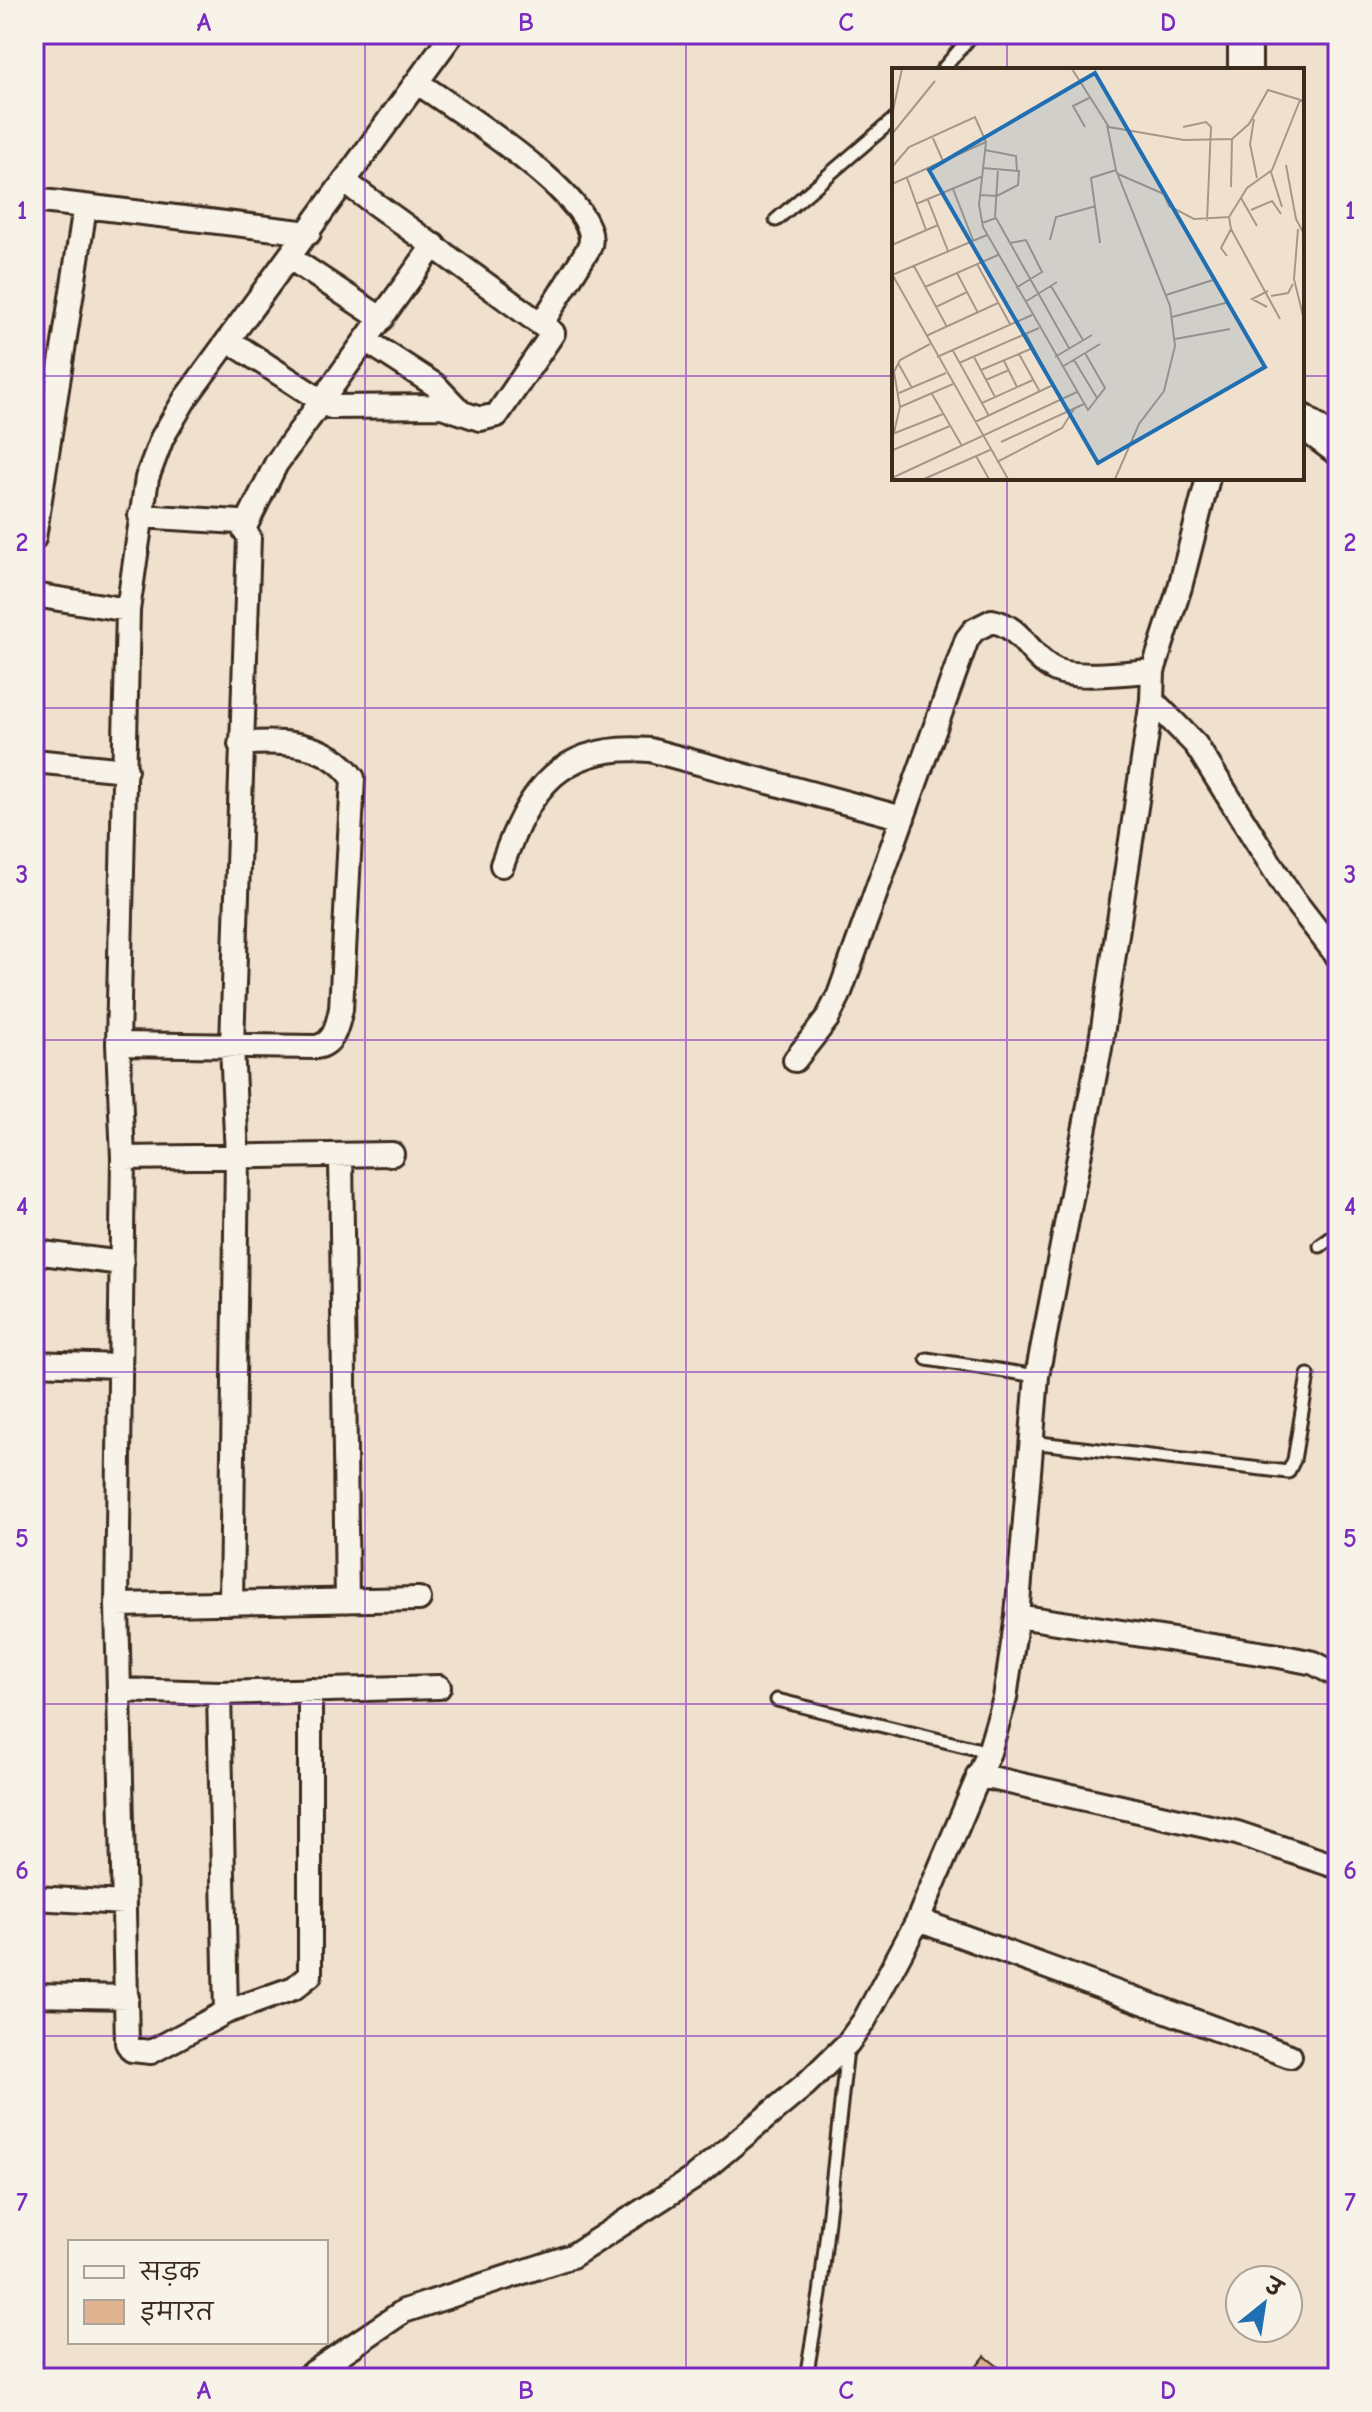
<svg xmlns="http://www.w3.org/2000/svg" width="1372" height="2412" font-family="'Comic Neue','Playpen Sans Deva',sans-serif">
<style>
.building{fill:#dfb290;stroke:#3b2a1e;stroke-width:2}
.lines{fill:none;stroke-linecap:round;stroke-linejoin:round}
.service-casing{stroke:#3b2a1e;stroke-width:17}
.minor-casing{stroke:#3b2a1e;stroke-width:28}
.secondary-casing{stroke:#3b2a1e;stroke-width:38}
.service{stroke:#f7f3e8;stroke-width:11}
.minor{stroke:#f7f3e8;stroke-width:22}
.secondary{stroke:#f7f3e8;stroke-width:32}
.grid{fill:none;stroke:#7b2cbf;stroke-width:2;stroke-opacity:0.55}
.inset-road{fill:none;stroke:#a89788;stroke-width:2}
.view{fill:#1f6fb2;fill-opacity:0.15;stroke:#1f6fb2;stroke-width:4}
.inset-edge{fill:none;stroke:#3b2a1e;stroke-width:4}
.neatline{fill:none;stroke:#7b2cbf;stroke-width:3}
.grid-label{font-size:26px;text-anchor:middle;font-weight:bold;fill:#7b2cbf}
</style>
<rect width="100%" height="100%" fill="#f0e0ce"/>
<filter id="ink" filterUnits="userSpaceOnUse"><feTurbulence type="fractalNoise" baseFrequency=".0125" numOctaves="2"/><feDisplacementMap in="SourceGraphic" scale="16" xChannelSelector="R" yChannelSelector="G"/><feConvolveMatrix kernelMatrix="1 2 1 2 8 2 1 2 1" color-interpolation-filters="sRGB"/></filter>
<g filter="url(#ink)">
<!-- building -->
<path class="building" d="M985,2356L1012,2378H967Z"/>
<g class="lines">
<!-- service casing -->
<g class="service-casing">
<path id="service" d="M942,70L973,34
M776,220L894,119
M1320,1246L1338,1233
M927,1359L1037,1376
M1031,1442L1288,1472L1294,1460L1308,1375
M777,1700L989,1752
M806,2378L820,2294L847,2049"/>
</g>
<!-- minor casing -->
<g class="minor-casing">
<path id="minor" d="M418,83C452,107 609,204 589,248L542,323
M34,200L309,233
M290,258L382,319
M228,340L331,407L442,406L480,419L497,415L553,333L345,182
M367,341L435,385L458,409
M140,516L239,522L249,537L232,1045L237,1157L231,1603
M245,527L276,464L434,245
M34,538L85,207
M34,595L128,610
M1152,700L1196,745L1290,895L1338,957
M34,761L126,770
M502,865C529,788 562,742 650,750L903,818
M118,1044L316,1047C335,1044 337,1025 341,1009L353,778C327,741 280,740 240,744
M795,1060L827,1019L839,995L967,639L974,630L992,621C1023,627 1028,656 1054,669C1074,680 1129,672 1153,671
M341,1157L347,1601
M123,1158L392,1154
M34,1252L122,1263
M34,1363L118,1366
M117,1605L419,1599
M1017,1616L1279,1656L1314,1663L1338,1676
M120,1690L219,1693L439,1687
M310,1690V1975L294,1988L226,2012L151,2052L132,2050L127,2043L117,1605L123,1158L118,1044L128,610L147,478L162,438L185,399L452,34
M219,1693L226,2012
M978,1775L1237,1833L1338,1867
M34,1898L124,1903
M918,1920L1290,2056
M34,1995L127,1997
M305,2378L404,2311L572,2256L692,2179L806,2084L848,2043L864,2021L918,1920L989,1752L1005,1698L1017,1616L1037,1376L1100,1048L1152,700L1153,671L1180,587L1208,478"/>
</g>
<!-- secondary casing -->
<g class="secondary-casing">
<path id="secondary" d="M1245,34V70
M1302,421L1338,448"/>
</g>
<!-- service -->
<use href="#service" class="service"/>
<!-- minor -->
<use href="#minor" class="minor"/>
<!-- secondary -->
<use href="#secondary" class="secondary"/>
</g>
</g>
<!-- grid -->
<path class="grid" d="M365,34V2378M686,34V2378M1007,34V70M34,376H894M1302,376H1338M1007,478V2378M34,708H1338M34,1040H1338M34,1372H1338M34,1704H1338M34,2036H1338"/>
<!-- overview -->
<g transform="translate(892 68)">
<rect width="412" height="412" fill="#f0e0ce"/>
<path class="inset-road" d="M180,1L217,59L292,72L340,71L357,56L376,22L412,33M0,47L10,1M362,51L358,76L365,110M215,57L224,102L278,238L283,278L272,323L247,356L223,411M193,59L181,38L197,30M291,59L314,54L319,59L315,153M0,66L43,13M40,68L51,93M93,82L124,88L125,103M394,97L404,151L412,166M0,99L17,79L83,49L94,74L87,137L91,159L196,342L213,320L193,285M379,104L390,139M226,106L272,126L277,138L302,151L337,149L355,120L380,102L408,32M15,110L34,162M0,116L94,74M339,119L340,71M61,121L81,172M88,127L105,128L126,117L127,103L91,100M349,130L365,158M36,132L56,183M24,136L91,108M359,142L380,133L389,146M103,149L106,101M90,155L104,150L177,280M339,161L388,251M406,161L402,211L412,252M158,172L164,149L204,138M118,175L134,172L150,204L124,220M208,175L199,110L224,102M0,177L46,157M335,188L329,180L339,161L337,149M85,196L118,256M22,198L55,259M65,205L86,245M0,206L116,411M0,207L95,167M159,218L191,272M33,219L106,187M274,227L321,212M379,228L396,225L401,216M133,234L165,214M44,239L75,224M375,239L360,231L376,223M280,249L337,234M134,266L169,332M34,268L106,235M283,271L338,261M60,281L97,348M127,286L148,324M45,289L140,247M82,289L103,329M163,289L200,267M182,292L205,330M112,293L125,319M6,295L20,320M67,295L147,260M170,299L208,276M89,302L141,280M94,312L117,302M7,325L54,305M40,326L70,378M90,335L141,312M8,339L61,316M83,354L161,317M3,365L51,346M0,373L8,339L2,304L8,292L38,276M109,374L192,336M1,382L58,358M84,388L97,411M105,394L170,360L182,341M0,410L185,324M32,411L98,382"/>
<path class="view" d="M203,5L373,299L206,395L37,102Z"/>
<rect width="412" height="412" class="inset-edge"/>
</g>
<!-- margin -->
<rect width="1372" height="2412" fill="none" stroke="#f7f3e8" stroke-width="88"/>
<!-- legend -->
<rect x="68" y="2240" width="260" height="104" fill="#f7f3e8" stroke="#aca397" stroke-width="2"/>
<rect x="84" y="2266" width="40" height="12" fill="#f7f3e8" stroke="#aca397" stroke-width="2"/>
<text x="140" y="2280" font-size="24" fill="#3b2a1e">सड़क</text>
<rect x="84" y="2300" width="40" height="24" fill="#dfb290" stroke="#aca397" stroke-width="2"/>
<text x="140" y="2320" font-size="24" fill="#3b2a1e">इमारत</text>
<!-- north arrow -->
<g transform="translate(1264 2304) rotate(30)"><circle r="38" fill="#f7f3e8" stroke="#aca397" stroke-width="2"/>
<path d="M0-6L14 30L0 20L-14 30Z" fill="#1f6fb2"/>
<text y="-12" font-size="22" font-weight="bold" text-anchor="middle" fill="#3b2a1e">उ</text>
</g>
<rect x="44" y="44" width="1284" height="2324" class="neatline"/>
<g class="grid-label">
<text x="204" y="31">A</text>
<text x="526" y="31">B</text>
<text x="846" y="31">C</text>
<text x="1168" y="31">D</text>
<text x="22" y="219">1</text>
<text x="1350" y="219">1</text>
<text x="22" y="551">2</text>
<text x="1350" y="551">2</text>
<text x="22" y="883">3</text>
<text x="1350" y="883">3</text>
<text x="22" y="1215">4</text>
<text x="1350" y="1215">4</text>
<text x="22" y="1547">5</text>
<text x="1350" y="1547">5</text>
<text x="22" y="1879">6</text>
<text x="1350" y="1879">6</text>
<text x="22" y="2211">7</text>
<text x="1350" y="2211">7</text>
<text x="204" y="2399">A</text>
<text x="526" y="2399">B</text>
<text x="846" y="2399">C</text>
<text x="1168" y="2399">D</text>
</g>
</svg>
